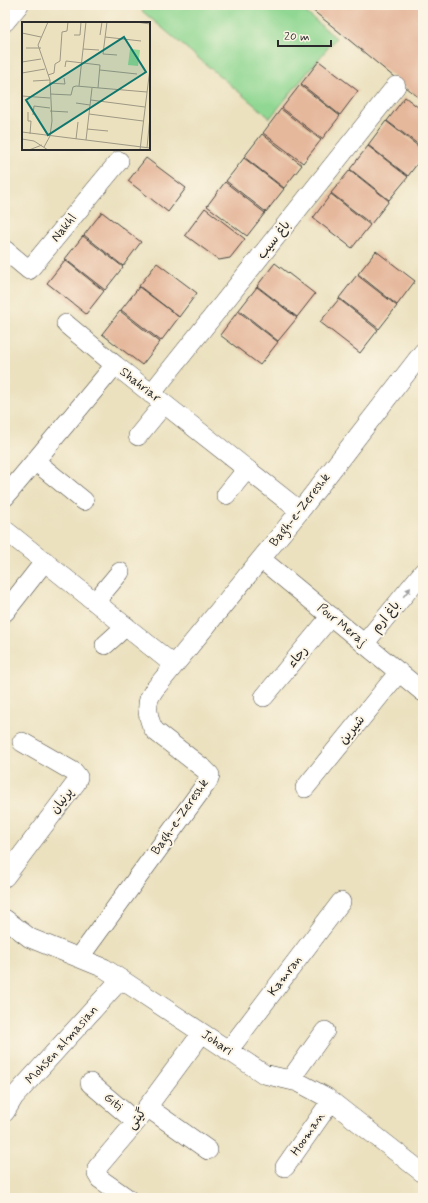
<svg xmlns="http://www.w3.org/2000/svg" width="428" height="1203" font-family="Mynerve,'Playpen Sans Arabic',sans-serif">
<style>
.green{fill:#8fd792;stroke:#5d815e}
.building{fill:#e5b79b}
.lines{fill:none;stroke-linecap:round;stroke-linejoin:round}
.minor-casing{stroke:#484641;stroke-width:20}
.minor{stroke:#fff;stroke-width:19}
.oneway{fill:#a0a0a0}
.labels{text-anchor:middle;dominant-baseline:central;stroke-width:4;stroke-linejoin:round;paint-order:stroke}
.street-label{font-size:13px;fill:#2b2b2b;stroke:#fcf5e5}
.inset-road{fill:none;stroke:#9e9884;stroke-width:1}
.view{fill:#0f766e;fill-opacity:0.15;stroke:#0f766e;stroke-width:2}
.inset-edge{fill:none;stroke:#2b2b2b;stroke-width:2}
</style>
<rect width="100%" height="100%" fill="#fcf5e5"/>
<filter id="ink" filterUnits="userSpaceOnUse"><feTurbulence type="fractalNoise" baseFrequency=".025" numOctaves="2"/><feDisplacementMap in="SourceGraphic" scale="8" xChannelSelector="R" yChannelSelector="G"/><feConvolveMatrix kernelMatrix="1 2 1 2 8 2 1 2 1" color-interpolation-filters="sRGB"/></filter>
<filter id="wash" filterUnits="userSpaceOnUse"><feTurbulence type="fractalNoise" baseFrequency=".012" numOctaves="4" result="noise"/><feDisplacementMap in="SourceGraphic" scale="16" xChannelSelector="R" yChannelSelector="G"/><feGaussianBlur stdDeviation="0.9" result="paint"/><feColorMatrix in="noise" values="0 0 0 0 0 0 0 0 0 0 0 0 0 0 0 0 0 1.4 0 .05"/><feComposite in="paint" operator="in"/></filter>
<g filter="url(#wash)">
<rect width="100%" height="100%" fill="#ebe1bf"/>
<!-- green -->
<path class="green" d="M147,5H297L336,38L270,118L142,11Z"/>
<g id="blocks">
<!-- building -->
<path class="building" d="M306,5H423V101L337,30Z
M319,61L358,91L340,115L301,84Z
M300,85L340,116L322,139L282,108Z
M405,97L423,111V148L387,121Z
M281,109L321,140L303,163L263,133Z
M386,121L423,150V156L408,176L368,145Z
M262,134L302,165L284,188L244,157Z
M368,146L408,177L389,200L350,169Z
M146,158L186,188L168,212L128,181Z
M244,158L284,189L266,212L226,181Z
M350,170L389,201L371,224L331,193Z
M225,182L265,213L247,236L207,206Z
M331,194L370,225L352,248L313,218Z
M205,208L245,239L230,258L219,260L185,235Z
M102,212L141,242L123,266L84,235Z
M83,236L123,267L105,290L65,259Z
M376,251L415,281L397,305L358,274Z
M65,260L104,291L86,314L47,283Z
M157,263L197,293L179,317L139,286Z
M275,263L315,294L297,317L257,286Z
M357,275L397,306L379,329L339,298Z
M139,287L179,317L161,341L121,310Z
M257,287L297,318L278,341L239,310Z
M339,299L378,330L360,353L320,322Z
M120,311L160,342L142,365L102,334Z
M238,311L278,342L260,365L220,335Z"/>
</g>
</g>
<g filter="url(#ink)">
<use href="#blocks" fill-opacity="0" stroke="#484641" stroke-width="1"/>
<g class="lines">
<!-- minor casing -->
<g class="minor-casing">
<path id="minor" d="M5,22L19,5
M5,250L29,270L119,161
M66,324L115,365
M151,394L396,86
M138,436L164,404
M35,461L84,501
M226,495L247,469
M5,497L115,365L300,511
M5,530L174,665
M261,559L423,692
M95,602L120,572
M5,612L45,561
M364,644L423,572
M105,645L126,626
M264,697L331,616
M305,788L399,672
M5,877L76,783L78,777L74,772L22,742
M5,919L30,938L104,968L264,1074L298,1082L326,1097L423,1173
M79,958L208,781L210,775L204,769L155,731C149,723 146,708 149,699C150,696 153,692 154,690L300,511L423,352
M228,1051L341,902
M290,1080L325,1031
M90,1083L136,1122
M147,1107L208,1150
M5,1112L14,1097L121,979
M285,1167L331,1101
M127,1198L100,1179L97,1174V1168L136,1122L202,1033"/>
</g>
<!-- minor -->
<use href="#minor" class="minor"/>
</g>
<!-- one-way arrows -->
<defs><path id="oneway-solid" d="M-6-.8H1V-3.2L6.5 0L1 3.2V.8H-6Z"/></defs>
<use class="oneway" href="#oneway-solid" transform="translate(407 592) rotate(-51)"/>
</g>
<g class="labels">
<!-- street labels -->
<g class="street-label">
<text transform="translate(64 228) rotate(-51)">Nakhl</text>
<text transform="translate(274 240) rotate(-52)">باغ سیب</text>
<text transform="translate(140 385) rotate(38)">Shahriar</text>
<text transform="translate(300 510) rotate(-52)">Bagh-e-Zereshk</text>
<text transform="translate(386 617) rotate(-51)">باغ ارم</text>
<text transform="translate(342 625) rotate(39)">Pour Meraj</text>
<text transform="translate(298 657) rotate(-50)">رجاء</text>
<text transform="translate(352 730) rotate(-51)">شیرین</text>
<text transform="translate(62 801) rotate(-53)">پرنیان</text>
<text transform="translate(180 817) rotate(-55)">Bagh-e-Zereshk</text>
<text transform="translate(285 976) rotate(-53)">Kamran</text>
<text transform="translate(217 1043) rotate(34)">Johari</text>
<text transform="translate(62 1045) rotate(-48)">Mohsen almasian</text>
<text transform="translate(113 1102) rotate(40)">Giti</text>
<text transform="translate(137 1119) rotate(-52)">گیتی</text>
<text transform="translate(308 1134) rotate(-56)">Hooman</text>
</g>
</g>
<!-- overview -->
<g transform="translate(22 22)">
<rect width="128" height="128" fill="#ebe1bf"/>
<path d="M108,27L118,28L116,44L106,43Z" fill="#8fd792"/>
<path class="inset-road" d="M85,0L81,32L95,33M114,0L128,2M0,11L19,15M52,13H58L59,0M78,13L80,0M83,15L119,19M4,26H19M61,27L77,28M0,40L19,37M43,45L44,39L78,43L76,66M78,48L115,52M0,51L23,47M26,53L32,51L33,42L38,39L40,10L45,9L46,0M11,59L28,58M27,61L43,62L42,56M57,64L64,0M28,72L49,73L51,65L54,64L125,70M0,74L28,76M69,78L123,85M54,81L68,83M28,89L46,90M6,90V99H9L8,112M67,92L121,99M11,93L12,84L28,86M65,107L86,109M0,110L128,126M0,117L12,119L26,128M54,117L56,100M64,118L70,66M22,125L28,114L30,99L28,58L16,23L26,0M125,126L128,94M7,128L20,123M118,128L128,46"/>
<path class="view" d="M102,15L124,50L26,113L4,78Z"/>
<rect width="128" height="128" class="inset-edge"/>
</g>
<!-- margin -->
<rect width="428" height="1203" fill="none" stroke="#fcf5e5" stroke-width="20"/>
<!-- scale -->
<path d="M278 40v6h53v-6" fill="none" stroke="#2b2b2b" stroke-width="2"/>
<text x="284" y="40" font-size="12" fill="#2b2b2b" stroke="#fcf5e5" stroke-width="3" paint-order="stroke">20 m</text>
</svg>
